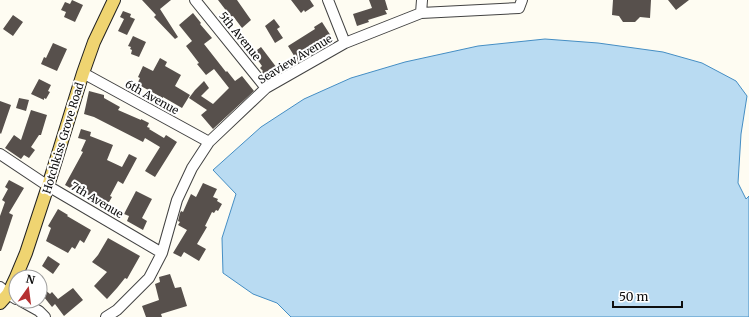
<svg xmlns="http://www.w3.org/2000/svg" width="749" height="317" font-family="Merriweather,serif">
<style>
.water{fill:#b9dbf2;stroke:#458ec4}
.building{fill:#57504c}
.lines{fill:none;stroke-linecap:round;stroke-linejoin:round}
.minor-casing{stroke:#424242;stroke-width:12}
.major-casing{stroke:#202020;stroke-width:14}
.minor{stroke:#fff;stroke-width:10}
.major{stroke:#efd471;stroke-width:12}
.labels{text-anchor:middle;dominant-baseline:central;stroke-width:4;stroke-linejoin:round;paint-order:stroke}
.street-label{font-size:11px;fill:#0f0f0f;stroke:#fff}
</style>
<rect width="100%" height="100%" fill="#fefcf2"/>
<!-- water -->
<path class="water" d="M545,39L598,43L663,52L702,63L736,81L747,96L741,134L738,183L746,199L749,196V317H291L277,303L253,294L223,273L222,238L236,194L213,170L261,127L304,99L351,78L405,62L478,46Z"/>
<!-- building -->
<path class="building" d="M72,0L83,5L75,22L64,17L66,12L61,10L65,2L70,4Z
M142,0H171L160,9L178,37L175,39L154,17L156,15Z
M218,0H237L251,20L242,28L233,16L231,17Z
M291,0H310L314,6L305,12L304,10L301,13Z
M369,0H385L388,10H385L387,14L368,20L369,22L357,26L353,14L372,8Z
M613,0H651L650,18L640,17L635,22H623L619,16L612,15Z
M668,0H689L676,10Z
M123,11L131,14L130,17L135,19L127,35L118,31L124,19L120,17Z
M193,13L201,23L200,24L212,38L204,44L226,72L227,71L235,81L242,76L254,91L213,129L201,115L207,110L189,98L195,90L204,81L209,88L201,96L213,104L229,88L214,69L206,75L197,64L199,63L186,46L192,41L179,25Z
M13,15L23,22L13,36L3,29Z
M274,19L280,27L277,29L283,38L275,43L265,26Z
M322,22L331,36L329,37L332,41L323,47V48L298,62L288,46L315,29L314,27Z
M133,36L146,42L139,57L131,54L132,50L130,49L131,47L128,46Z
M53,43L67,49L57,71L41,64L44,57L46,58Z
M261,47L280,72L268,80L262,72L263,71L260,68L262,66L253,53Z
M160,58L167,62L165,66L181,75L175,86L190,95L182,108L163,97V98L137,84L140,78L138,77L143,66L153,71Z
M39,79L51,85L48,91L50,92L46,99L44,98V100L31,94Z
M89,91L104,95V98L120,107L118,110L141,120V119L149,123L147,127L150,128L149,129L164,138L166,135L177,142L155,177L145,171L160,147L145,138L143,142L94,117L84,114Z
M19,98L29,100L26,111L16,108Z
M0,101L11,105L1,134L0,133Z
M31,110L47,115L41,135H39L31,147L35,150L29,158L24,155L21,159L5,148L14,135L21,140Z
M81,129L91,132L90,136L113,145L107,160L122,167L129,154L137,158L123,184L118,181L110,196L112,197L106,207L98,203L99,201L73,186L72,189L65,185L83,152L81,151L86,140L78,138Z
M9,180L24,188L9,213L13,215L1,251H0V216L5,202L2,200L8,189L5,187Z
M203,183L217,189L213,197L218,199L217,201L222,204L218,211L216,210L214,213L212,212L205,226L207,227L197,244L206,249L199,261L184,252L181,257L173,253L187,230L178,225L180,222L178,221L180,213L181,211L183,212L191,194L196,197Z
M136,191L152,199L142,218L147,221L143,230L127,221L129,216L124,214Z
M58,209L68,215L67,216L91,230L84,243L80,240L75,249L72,247L68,253L46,241L51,228L48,226Z
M108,238L140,256L127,279L125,278L117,288L107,299L94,286L107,272L92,262L98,255Z
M48,256L60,264L53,274L42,266Z
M170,274L175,288L181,287L187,306L161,314L162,317H146L142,306L159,300L155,284L160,282L159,277Z
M40,286L50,294L52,292L58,299L73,288L83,300L64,316L55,304L52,307L40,292Z"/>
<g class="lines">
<!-- minor casing -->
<g class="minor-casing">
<path id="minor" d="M195,0L266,88
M328,0L345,43
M421,13L422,0
M83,73L209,142
M0,154L48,186L162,253
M0,287L8,294L16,299
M21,301L39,311L45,317
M106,317L117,310L149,278L162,253L177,200L192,168L209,142L266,88L345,43L421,13L519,8L522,0"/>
</g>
<!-- major casing -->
<g class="major-casing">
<path id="major" d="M16,277L26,253L48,186L83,73L94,42L114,0
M0,303L8,294L16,277"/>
</g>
<!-- minor -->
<use href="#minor" class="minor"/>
<!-- major -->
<use href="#major" class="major"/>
</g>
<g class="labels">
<!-- street labels -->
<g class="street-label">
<text transform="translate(240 36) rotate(51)">5th Avenue</text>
<text transform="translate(295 59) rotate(-31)">Seaview Avenue</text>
<text transform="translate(152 97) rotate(29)">6th Avenue</text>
<text transform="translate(63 138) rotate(-73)">Hotchkiss Grove Road</text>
<text transform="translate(97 200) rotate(31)">7th Avenue</text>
</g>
</g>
<!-- north arrow -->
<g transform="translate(28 289) rotate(14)"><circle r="19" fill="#ffffff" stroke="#9f9f9f"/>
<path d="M0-3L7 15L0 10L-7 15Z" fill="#b63032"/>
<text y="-6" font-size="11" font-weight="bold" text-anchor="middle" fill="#0f0f0f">N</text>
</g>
<!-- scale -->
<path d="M613 301v6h69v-6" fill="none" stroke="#0f0f0f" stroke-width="2"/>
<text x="619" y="301" font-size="12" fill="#0f0f0f" stroke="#ffffff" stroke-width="3" paint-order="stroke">50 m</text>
</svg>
